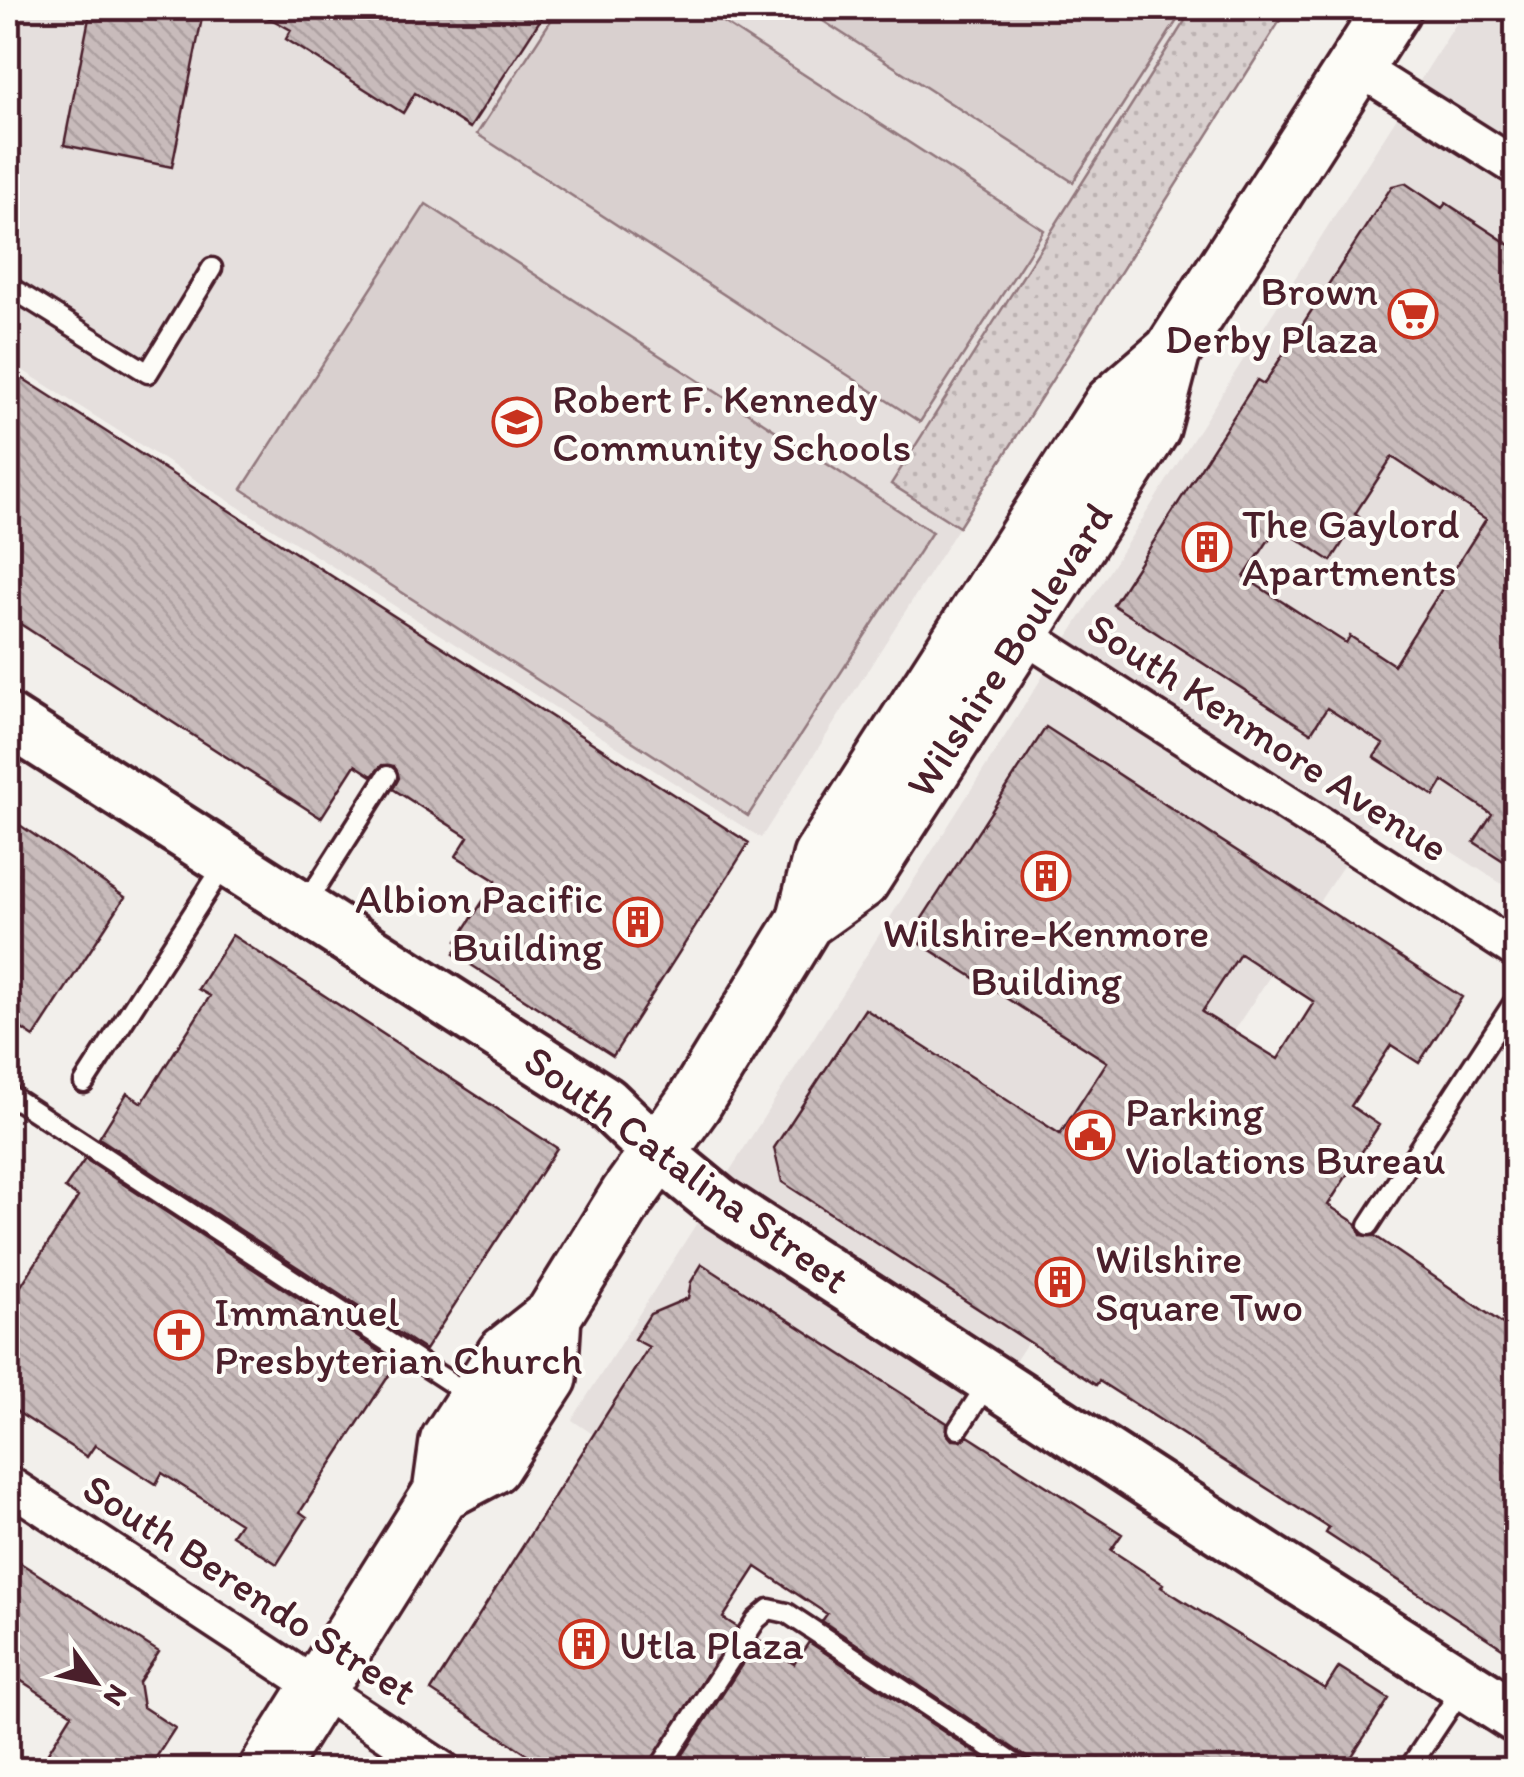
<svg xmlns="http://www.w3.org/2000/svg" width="1524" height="1777" font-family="Itim,sans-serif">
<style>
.built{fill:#e5dfdd}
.grass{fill:#d9d0cf;stroke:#92787d;stroke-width:2.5}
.park{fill:url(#park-dots);stroke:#92787d;stroke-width:2.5}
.building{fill:url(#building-back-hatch);stroke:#4a1f2b;stroke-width:2.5;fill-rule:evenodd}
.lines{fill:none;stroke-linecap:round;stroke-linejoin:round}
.lane-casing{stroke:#4a1f2b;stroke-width:25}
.street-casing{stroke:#4a1f2b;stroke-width:42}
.secondary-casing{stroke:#4a1f2b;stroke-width:58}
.primary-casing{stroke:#4a1f2b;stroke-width:62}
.lane{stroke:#fdfcf7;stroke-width:18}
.street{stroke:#fdfcf7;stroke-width:35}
.secondary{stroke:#fdfcf7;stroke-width:50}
.primary{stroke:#fdfcf7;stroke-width:55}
.labels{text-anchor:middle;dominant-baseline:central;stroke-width:8;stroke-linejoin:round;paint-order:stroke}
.poi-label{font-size:42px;fill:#4a1f2b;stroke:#fdfcf7;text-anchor:start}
.street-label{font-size:42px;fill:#4a1f2b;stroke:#fdfcf7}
</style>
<defs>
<pattern id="park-dots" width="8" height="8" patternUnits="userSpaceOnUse" patternTransform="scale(2.5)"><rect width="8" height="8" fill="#d9d0cf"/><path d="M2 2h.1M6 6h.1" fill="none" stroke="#bcb2b2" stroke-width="1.8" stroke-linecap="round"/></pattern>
<pattern id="building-back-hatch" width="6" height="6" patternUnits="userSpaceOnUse" patternTransform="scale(2.5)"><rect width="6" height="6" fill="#c8bbbb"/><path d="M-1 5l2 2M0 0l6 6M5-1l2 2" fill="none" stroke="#ada0a1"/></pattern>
</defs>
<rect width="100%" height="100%" fill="#f2efeb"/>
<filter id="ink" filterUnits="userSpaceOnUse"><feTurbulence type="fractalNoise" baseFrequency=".01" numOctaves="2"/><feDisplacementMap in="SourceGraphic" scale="20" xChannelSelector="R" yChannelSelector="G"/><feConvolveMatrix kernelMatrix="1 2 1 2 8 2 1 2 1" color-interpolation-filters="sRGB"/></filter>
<g filter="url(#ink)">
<!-- built -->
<path class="built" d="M8,8H1193L891,483L959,527L761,838L8,361Z
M1466,8H1516V893L1382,807L851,1609L572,1420Z"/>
<!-- grass -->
<path class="grass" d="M559,8H701L1044,230L920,422L477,134Z
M803,8H1185L1073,182Z
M426,204L932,532L748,816L242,489Z"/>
<!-- park -->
<path class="park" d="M1193,8H1288L959,527L891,484Z"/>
<!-- building -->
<path class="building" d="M91,8H204L172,167L64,145Z
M251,8H548L470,128L415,93L403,113L286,39L291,30Z
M1405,183L1442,208L1446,203L1516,249V869L1474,842L1492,814L1443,781L1434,796L1374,757L1383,744L1327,708L1311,733L1113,605L1257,380L1264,384L1392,186ZM1392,457L1486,519L1394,665L1350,636L1346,643L1244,577L1278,526L1331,561L1359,517L1355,514Z
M8,369L749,843L613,1056L454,954L461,944L457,941L496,881L456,856L468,837L393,789L399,778L394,766L382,765L372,776L355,765L321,818L8,616Z
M1046,727L1462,997L1419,1063L1391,1045L1351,1106L1379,1125L1328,1205L1357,1224L1361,1235L1375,1236L1516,1333V1657L1326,1533L1329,1528L1099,1381L1096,1385L782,1182L774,1148L865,1009L1060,1134L1107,1062L910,937ZM1240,954L1314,1002L1278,1059L1202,1012Z
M8,817L125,897L34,1037L8,1020Z
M232,935L557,1148L425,1350L99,1138L127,1093L142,1103L210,996L198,989Z
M85,1159L397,1363L300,1512L307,1517L277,1564L232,1535L240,1523L162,1473L156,1484L95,1445L87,1457L8,1406V1306L78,1197L65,1188Z
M702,1264L947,1423V1434L952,1440H963L968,1436L1122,1534L1111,1550L1163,1584L1161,1587L1325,1689L1339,1667L1389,1699L1343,1770H1036L1031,1760L822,1621L827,1614L756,1567L723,1618L737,1627L646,1770H551L431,1691L649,1347L634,1339L650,1314L688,1298L691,1282Z
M8,1555L159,1652L139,1682L143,1707L175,1728L148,1770H37L72,1714L8,1672Z
M758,1640L794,1664L809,1642L1001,1770H673Z"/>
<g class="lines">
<!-- lane casing -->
<g class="lane-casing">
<path id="lane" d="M8,286L148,373L212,268
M305,905L387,776
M84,1083L226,862
M8,1094L471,1396
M1369,1225L1516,999
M958,1429L990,1380
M658,1770L756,1620L769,1609L787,1613L1024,1770
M1408,1770L1464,1686"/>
</g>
<!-- street casing -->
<g class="street-casing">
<path id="street" d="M1356,66L1516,167
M1021,633L1516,950
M8,1484L443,1770"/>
</g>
<!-- secondary casing -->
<g class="secondary-casing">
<path id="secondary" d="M8,720L605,1102L657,1152L718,1202L1266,1558L1516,1717"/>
</g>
<!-- primary casing -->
<g class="primary-casing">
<path id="primary" d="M805,921L861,881L1152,428L1172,352
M441,1493L492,1466L549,1378L553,1316
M267,1770L441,1493L448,1442L505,1354L553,1316L628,1195L693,1104L805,921L821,857L1112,404L1172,352L1393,8"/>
</g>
<!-- lane -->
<use href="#lane" class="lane"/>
<!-- street -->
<use href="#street" class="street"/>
<!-- secondary -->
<use href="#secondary" class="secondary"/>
<!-- primary -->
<use href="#primary" class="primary"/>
</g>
</g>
<!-- icons -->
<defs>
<g id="supermarket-ring" transform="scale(2.5)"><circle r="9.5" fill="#fdfcf7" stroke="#c8321e" stroke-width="1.5"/><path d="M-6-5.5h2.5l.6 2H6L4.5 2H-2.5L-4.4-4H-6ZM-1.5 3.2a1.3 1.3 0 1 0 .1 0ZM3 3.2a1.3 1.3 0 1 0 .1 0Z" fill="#c8321e"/></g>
<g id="school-ring" transform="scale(2.5)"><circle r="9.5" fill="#fdfcf7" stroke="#c8321e" stroke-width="1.5"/><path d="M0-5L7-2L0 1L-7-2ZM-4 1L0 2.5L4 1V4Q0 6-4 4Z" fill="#c8321e"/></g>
<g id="building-ring" transform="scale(2.5)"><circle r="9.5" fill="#fdfcf7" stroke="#c8321e" stroke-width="1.5"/><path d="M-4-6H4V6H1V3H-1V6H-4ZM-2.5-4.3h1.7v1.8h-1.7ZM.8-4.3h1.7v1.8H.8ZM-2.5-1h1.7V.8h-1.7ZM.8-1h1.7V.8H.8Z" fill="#c8321e"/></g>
<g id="civic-ring" transform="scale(2.5)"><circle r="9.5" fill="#fdfcf7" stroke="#c8321e" stroke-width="1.5"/><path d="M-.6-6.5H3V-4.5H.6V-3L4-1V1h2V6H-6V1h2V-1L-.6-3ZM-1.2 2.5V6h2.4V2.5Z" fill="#c8321e"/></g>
<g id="church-ring" transform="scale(2.5)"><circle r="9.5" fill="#fdfcf7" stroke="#c8321e" stroke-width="1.5"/><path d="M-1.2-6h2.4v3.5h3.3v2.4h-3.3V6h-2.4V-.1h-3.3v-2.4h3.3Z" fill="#c8321e"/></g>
</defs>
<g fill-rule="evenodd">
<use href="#supermarket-ring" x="1413" y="314"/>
<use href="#school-ring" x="517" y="422"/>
<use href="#building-ring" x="1207" y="547"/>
<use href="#building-ring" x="1046" y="876"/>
<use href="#building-ring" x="638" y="922"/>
<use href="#civic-ring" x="1090" y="1135"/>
<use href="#building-ring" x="1060" y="1282"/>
<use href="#church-ring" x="179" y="1335"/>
<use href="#building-ring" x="584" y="1644"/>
</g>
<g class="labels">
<!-- poi labels -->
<g class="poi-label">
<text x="1378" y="290" text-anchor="end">Brown<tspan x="1378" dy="48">Derby Plaza</tspan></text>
<text x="552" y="398">Robert F. Kennedy<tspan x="552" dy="48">Community Schools</tspan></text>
<text x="1242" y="523">The Gaylord<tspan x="1242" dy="48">Apartments</tspan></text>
<text x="603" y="898" text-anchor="end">Albion Pacific<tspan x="603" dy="48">Building</tspan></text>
<text x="1046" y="932" text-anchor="middle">Wilshire-Kenmore<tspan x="1046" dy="48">Building</tspan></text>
<text x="1125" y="1111">Parking<tspan x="1125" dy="48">Violations Bureau</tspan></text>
<text x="1095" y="1258">Wilshire<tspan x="1095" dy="48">Square Two</tspan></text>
<text x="214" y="1311">Immanuel<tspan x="214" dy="48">Presbyterian Church</tspan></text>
<text x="619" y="1644">Utla Plaza</text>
</g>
<!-- street labels -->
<g class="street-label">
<text transform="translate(1009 650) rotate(-57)">Wilshire Boulevard</text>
<text transform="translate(1268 737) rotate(33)">South Kenmore Avenue</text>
<text transform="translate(687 1169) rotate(36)">South Catalina Street</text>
<text transform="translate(250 1589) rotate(33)">South Berendo Street</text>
</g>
</g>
<!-- margin -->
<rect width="1524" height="1777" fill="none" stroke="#fdfcf7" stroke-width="40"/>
<rect x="20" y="20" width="1484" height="1737" fill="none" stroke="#4a1f2b" stroke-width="4" filter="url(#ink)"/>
<!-- north arrow -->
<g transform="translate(95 1682) rotate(123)" stroke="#fdfcf7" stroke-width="8" paint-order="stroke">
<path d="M0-8L18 38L0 25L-18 38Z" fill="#4a1f2b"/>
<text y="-15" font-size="28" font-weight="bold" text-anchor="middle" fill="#4a1f2b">N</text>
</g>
</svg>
